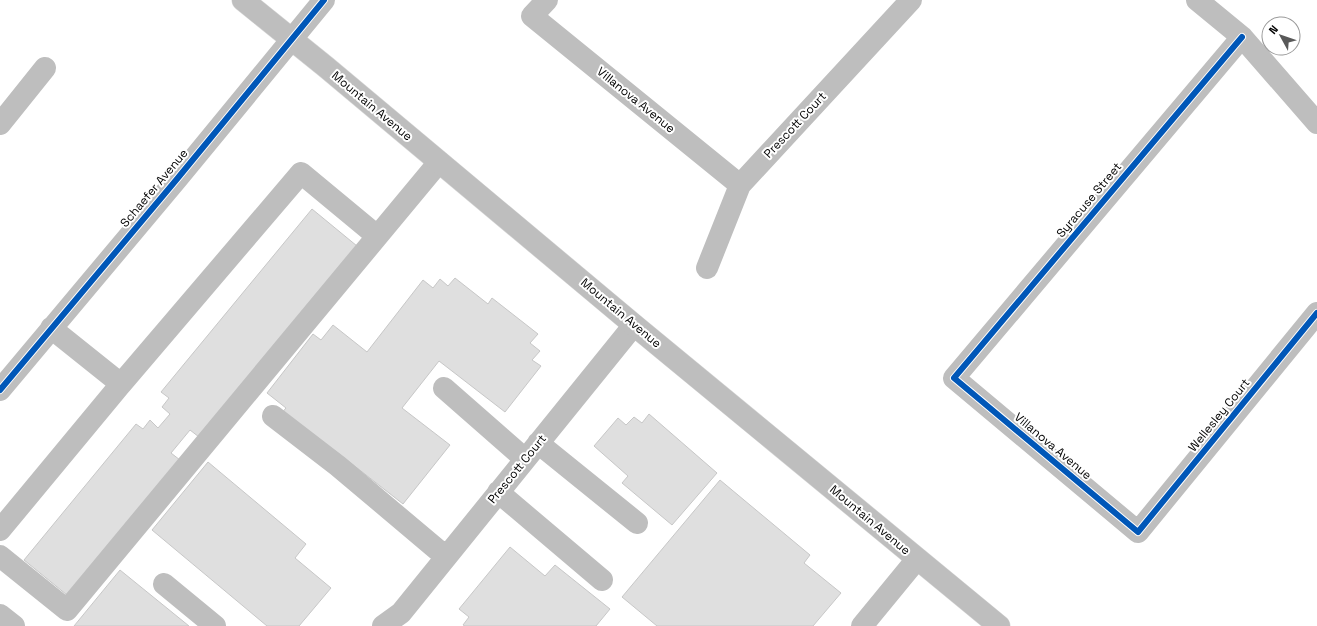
<svg xmlns="http://www.w3.org/2000/svg" width="1317" height="626" font-family="'Space Grotesk',sans-serif">
<style>
.building{fill:#dfdfdf;stroke:#c7c7c7}
.lines{fill:none;stroke-linecap:round;stroke-linejoin:round}
.major-casing{stroke:#dbdbdb;stroke-width:23}
.minor{stroke:#bebebe;stroke-width:22}
.major{stroke:#bebebe;stroke-width:22}
.cycleway-casing{stroke:#fff;stroke-width:8}
.cycleway{stroke:#0057b8;stroke-width:6}
.labels{text-anchor:middle;dominant-baseline:central;stroke-width:4;stroke-linejoin:round;paint-order:stroke}
.street-label{font-size:12px;fill:#000;stroke:#fff}
</style>
<rect width="100%" height="100%" fill="#fff"/>
<!-- building -->
<path class="building" d="M312,209L357,246L199,437L190,430L171,453L180,460L67,595L24,560L136,424L143,429L150,420L158,428L170,414L162,407L169,398L161,392Z
M455,278L488,304L492,298L538,334L530,343L540,351L532,360L541,366L505,412L439,361L402,408L450,445L403,504L338,453L280,415L286,408L267,393L313,334L321,340L333,325L367,352L423,280L433,288L440,279L448,286Z
M649,414L717,473L672,525L622,483L628,476L594,446L618,418L626,425L634,417L642,423Z
M208,462L306,544L295,558L331,588L299,626H267L152,530Z
M720,480L810,555L804,563L841,593L813,626H657L622,597Z
M510,547L545,576L555,565L610,609L596,626H465L463,625L469,617L459,609Z
M120,570L189,626H74Z"/>
<g class="lines">
<!-- major casing -->
<g class="major-casing">
<path id="major" d="M243,0L326,67L634,325L999,626"/>
</g>
<!-- minor -->
<path class="minor" d="M547,0L532,16L740,185
M1197,0L1242,37L1317,123
M1242,37L954,378L1138,532L1317,313
M0,124L45,68
M707,268L740,185L911,0
M121,384L301,173L377,236
M444,388L525,459
M0,390L177,179L324,0
M273,416L338,466L446,557
M538,443L637,523
M498,492L602,580
M0,530L121,384L51,328
M0,556L67,610L439,162
M164,584L215,626
M0,615L14,626
M383,626L401,613L634,325
M862,626L917,559"/>
<!-- major -->
<use href="#major" class="major"/>
<!-- cycleway casing -->
<g class="cycleway-casing">
<path id="cycleway" d="M1242,37L954,378L1138,532L1317,313
M0,390L177,179L324,0"/>
</g>
<!-- cycleway -->
<use href="#cycleway" class="cycleway"/>
</g>
<g class="labels">
<!-- street labels -->
<g class="street-label">
<text transform="translate(636 100) rotate(39)">Villanova Avenue</text>
<text transform="translate(372 106) rotate(40)">Mountain Avenue</text>
<text transform="translate(795 125) rotate(-47)">Prescott Court</text>
<text transform="translate(154 188) rotate(-50)">Schaefer Avenue</text>
<text transform="translate(1089 200) rotate(-50)">Syracuse Street</text>
<text transform="translate(621 313) rotate(40)">Mountain Avenue</text>
<text transform="translate(1219 415) rotate(-51)">Wellesley Court</text>
<text transform="translate(1053 446) rotate(40)">Villanova Avenue</text>
<text transform="translate(517 469) rotate(-51)">Prescott Court</text>
<text transform="translate(870 520) rotate(40)">Mountain Avenue</text>
</g>
</g>
<!-- north arrow -->
<g transform="translate(1281 36) rotate(310)"><circle r="19" fill="#ffffff" stroke="#999999"/>
<path d="M0-3L7 15L0 10L-7 15Z" fill="#595959"/>
<text y="-6" font-size="11" font-weight="bold" text-anchor="middle" fill="#000000">N</text>
</g>
</svg>
